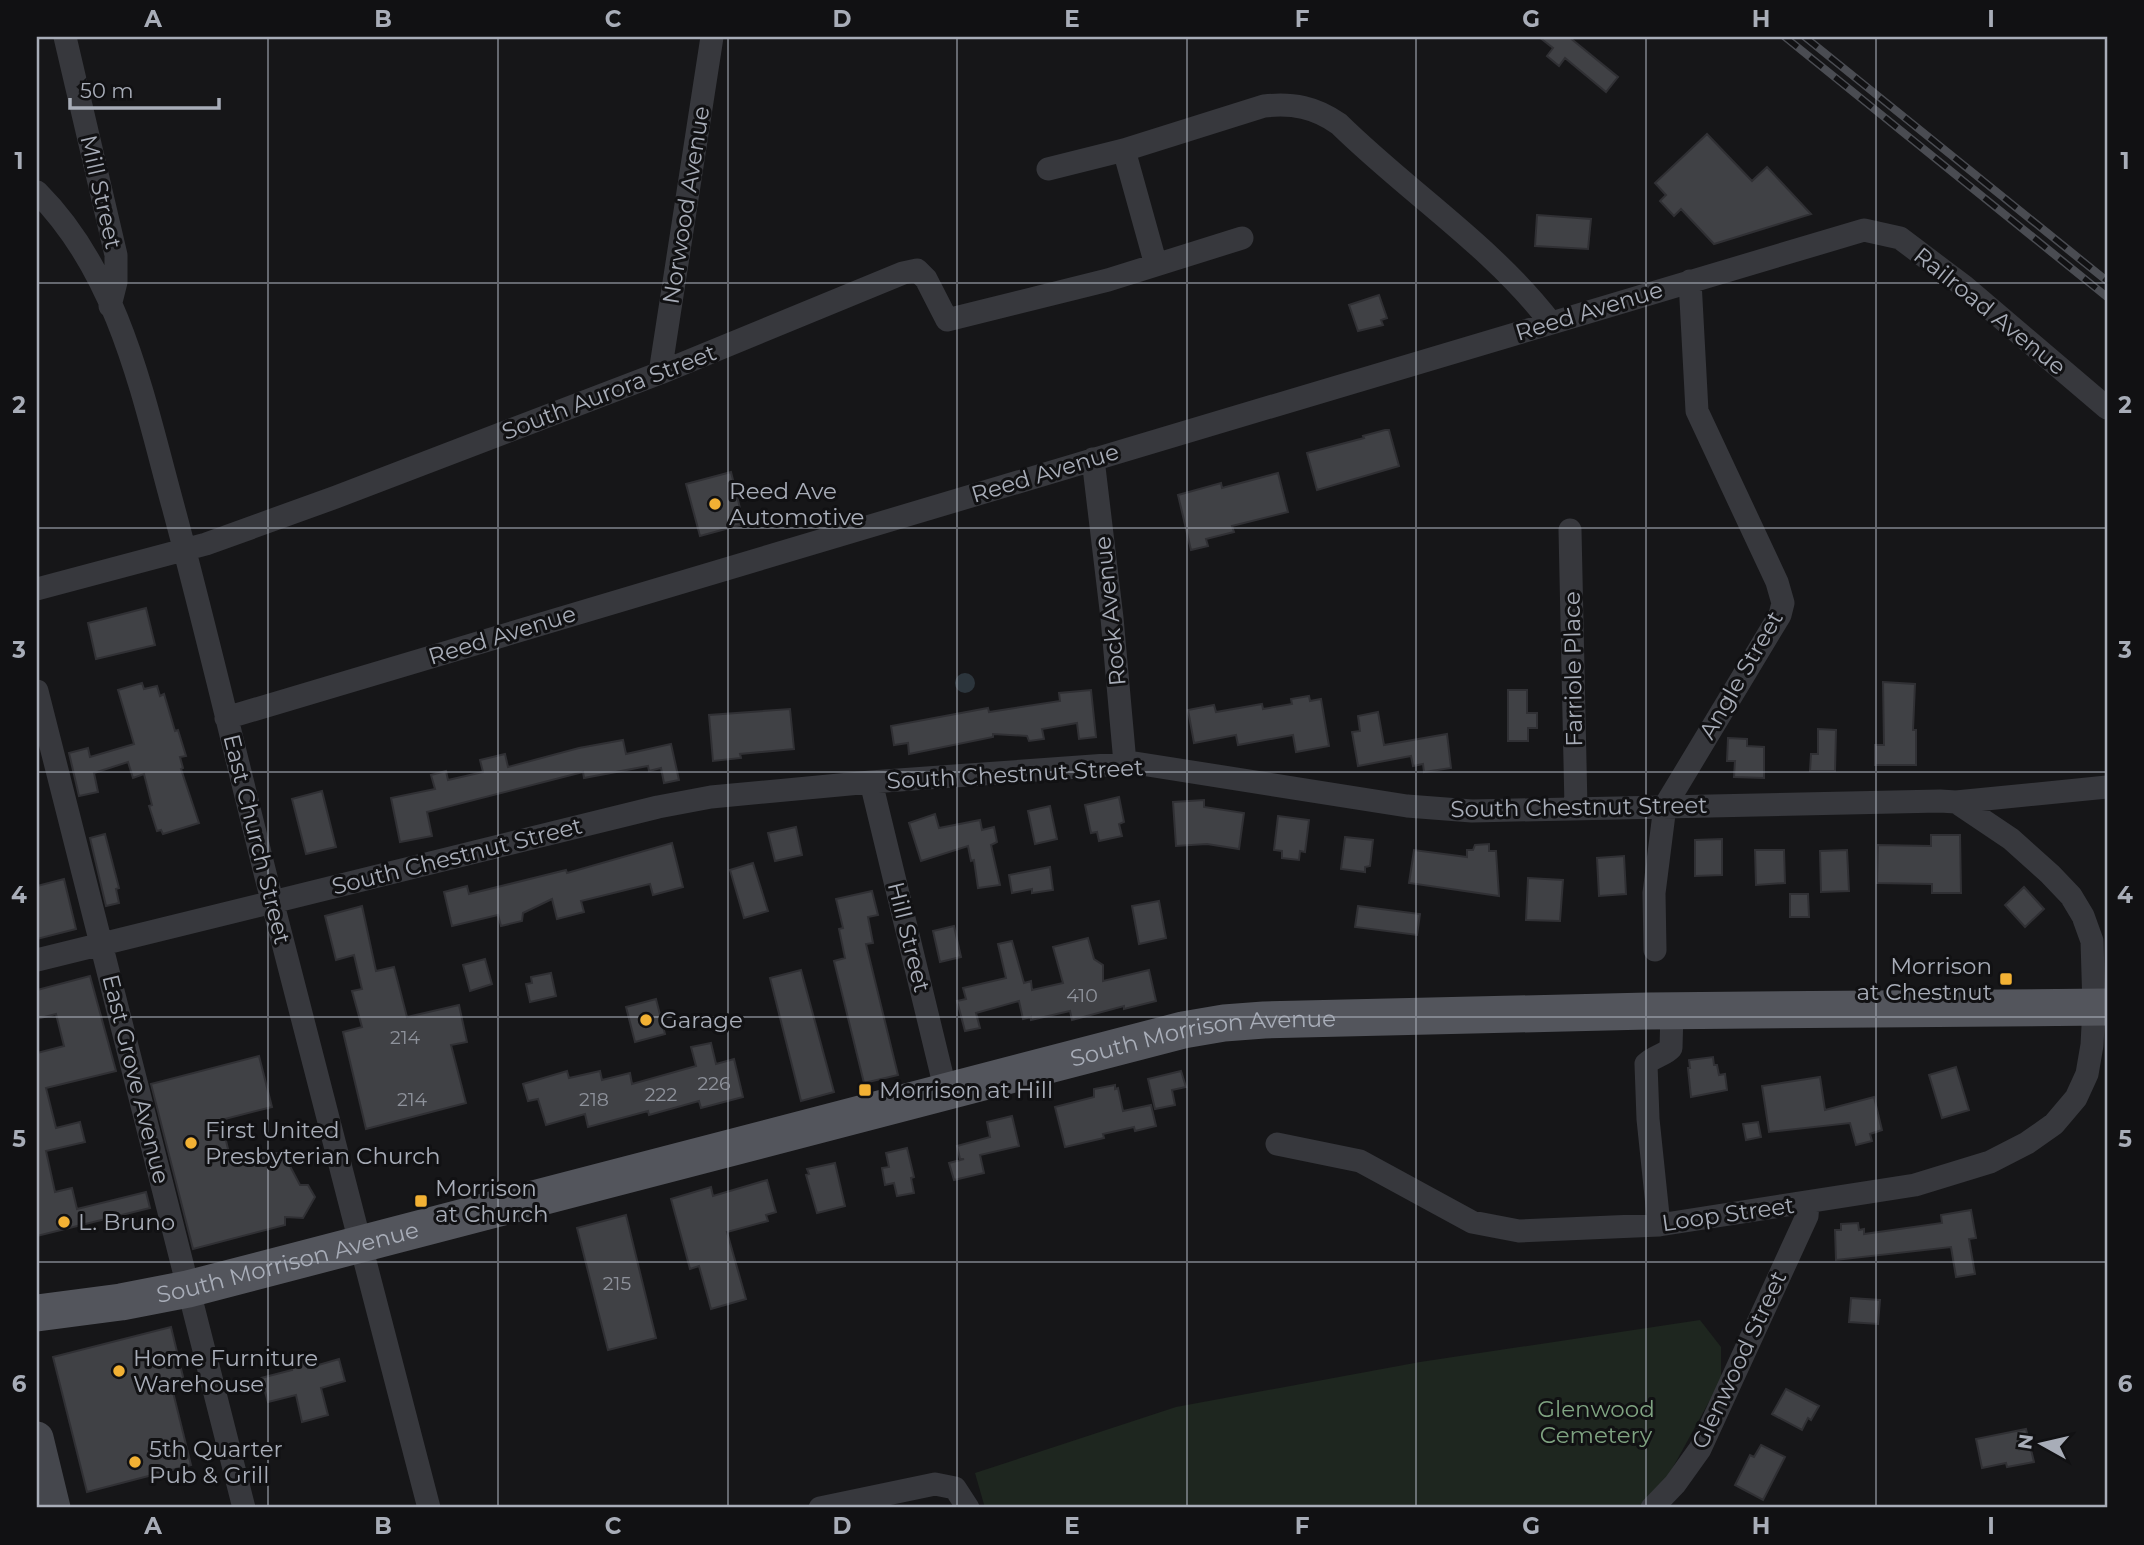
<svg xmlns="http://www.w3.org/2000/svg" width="2144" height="1545" font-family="Montserrat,sans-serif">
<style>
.green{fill:#1e261f}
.water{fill:#2c353c}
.building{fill:#404145;stroke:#303034;stroke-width:2}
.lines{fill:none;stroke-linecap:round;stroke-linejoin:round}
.street{stroke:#37383d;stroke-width:23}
.secondary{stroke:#45474d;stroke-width:33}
.primary{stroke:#53555c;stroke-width:37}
.rail-casing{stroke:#4a4c52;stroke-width:8}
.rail{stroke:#111113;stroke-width:5;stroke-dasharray:16;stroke-linecap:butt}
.grid{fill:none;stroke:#a8adb8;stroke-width:2;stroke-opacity:0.55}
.poi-dot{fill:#f2b134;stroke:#111113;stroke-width:2.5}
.labels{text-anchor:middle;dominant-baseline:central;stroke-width:6;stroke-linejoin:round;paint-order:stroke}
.number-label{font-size:19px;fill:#8e929b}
.street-label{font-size:23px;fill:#a8adb8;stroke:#111113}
.poi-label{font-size:23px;fill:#a8adb8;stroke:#111113;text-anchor:start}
.park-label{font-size:23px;fill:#7fa381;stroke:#111113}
.neatline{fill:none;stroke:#a8adb8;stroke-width:2.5}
.grid-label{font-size:23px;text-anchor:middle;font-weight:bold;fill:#a8adb8}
</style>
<rect width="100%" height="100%" fill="#161618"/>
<!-- green -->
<path class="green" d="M1700,1320L1721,1347V1380L1661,1489L1639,1508H985L975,1473L1176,1407L1420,1362Z"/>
<!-- water -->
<path class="water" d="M955 683a10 10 0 1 1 20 0a10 10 0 1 1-20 0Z"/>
<!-- building -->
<path class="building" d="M1539,37H1569L1618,77L1606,92L1565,58L1559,66L1547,56L1553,48Z
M1707,134L1752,181L1767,167L1811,214L1714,244L1681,209L1674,216L1660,201L1666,195L1655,183Z
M1537,215L1591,219L1588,249L1535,246Z
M1379,295L1387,318L1381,320L1383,325L1358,331L1349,305Z
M1385,430H1389L1399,466L1317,490L1307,453L1364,438L1363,436Z
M731,472L744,524L700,536L686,484Z
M1278,473L1288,512L1232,526L1234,532L1206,539L1208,546L1191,550L1178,495L1221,483L1222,488Z
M146,608L155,645L96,659L88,623Z
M1883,682L1915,684L1913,730H1916V765H1875V745H1884Z
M142,683L144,689L157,686L160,696L164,694L175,731L178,730L186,756L180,757L183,768L181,769L199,823L163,834L161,830L157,831L149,806L152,805L144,774L133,778L128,762L94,773L98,792L79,796L69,753L88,748L90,757L134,744L118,690Z
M1091,690L1096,737L1079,739L1077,723L1042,729L1044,739L1029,741L1027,736L993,734V737L909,754L908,743L894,745L891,726L988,708L989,712L1060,701L1059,693Z
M1508,690H1527V713H1537V728H1528V741H1508Z
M1309,696L1310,701L1321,699L1329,746L1296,752L1293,735L1238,745L1236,735L1194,743L1188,710L1214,705L1216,712L1262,704L1263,709L1292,704L1291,699Z
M790,709L794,749L740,754L741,758L713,761L709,715Z
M1378,712L1384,745L1447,734L1451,768L1424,772L1423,764L1413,766L1411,756L1358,766L1352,732L1360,731L1358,716Z
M1818,729L1836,730L1835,771H1810L1811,754H1818Z
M1728,738L1747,739V746L1764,747V778L1734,777L1735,761H1727Z
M623,740L626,754L671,744L679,780L664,783L661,768L649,771L648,766L584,778L583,772L427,812L432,836L400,842L391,798L435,789L431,775L446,771L448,780L483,772L480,760L505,754L508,767L579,748Z
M322,791L336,847L306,854L292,799Z
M1119,797L1124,822L1119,824L1122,836L1099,841L1097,832L1091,833L1085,805Z
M1204,800V807L1244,813L1239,849L1207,844L1176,846L1173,802Z
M1050,806L1057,839L1035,844L1028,811Z
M935,814L939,828L980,820L982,830L994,827L997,842L991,845L1000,885L978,888L974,860L971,861L968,846L921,861L909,823Z
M1278,816L1309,820L1305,852L1300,851L1299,860L1282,858V851L1274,850Z
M796,827L802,855L775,861L768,833Z
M105,834L119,888L116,889L119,903L106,906L90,838Z
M1931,835H1960L1961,893H1932V884L1877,883L1878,845L1931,846Z
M1345,837L1373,840L1370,866L1365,867V872L1341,869Z
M1722,839V875L1695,876V840Z
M672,843L683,887L653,895L650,884L581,901L584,912L557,919L552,899L523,913L522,921L501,926L498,915L452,926L444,892L467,886L469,894L566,870L567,873Z
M1489,844V851H1496L1499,896L1409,883L1414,850L1467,857V850H1473L1475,845Z
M1755,850H1784L1785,883L1756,885Z
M1847,850L1849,891L1821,892L1820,851Z
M1624,856L1626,894L1599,896L1597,858Z
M753,863L768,911L744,918L730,870Z
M1050,867L1053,890L1032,893V889L1012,893L1009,875Z
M1528,878L1563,880L1560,921L1526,920Z
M64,879L76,929L37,939V886Z
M2024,887L2044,909L2025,927L2005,905Z
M872,891L878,915L868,917L873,943L866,944L898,1075L864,1083L834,961L845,958L839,929L843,928L836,899Z
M1790,894H1808L1809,917H1790Z
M1159,901L1166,938L1139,944L1132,906Z
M362,906L376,971L394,967L407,1017L459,1005L467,1042L451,1045L466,1103L366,1129L343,1032L362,1027L352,991L362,989L354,955L336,960L325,916Z
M1358,906L1420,914L1417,935L1355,927Z
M954,926L961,957L940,962L933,931Z
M1088,938L1094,959L1103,965V981L1149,970L1156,1001L1124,1009V1006L1072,1020L1070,1011L1031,1020V1017L1023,1019L1019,1001L976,1013L980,1028L965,1031L957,1001L966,999L963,988L1006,978L998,944L1012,941L1024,983L1031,981L1032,990L1063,983L1053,947Z
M485,959L492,984L470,991L463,965Z
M801,970L834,1092L801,1101L770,978Z
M551,973L556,996L530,1002L526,984L532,983L531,977Z
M90,976L116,1071L46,1088L56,1128L80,1122L85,1142L46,1151L55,1192L72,1188L77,1209L146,1192L150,1208L37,1236V1053L64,1046L56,1014L37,1019V990Z
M656,999L665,1034L635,1042L626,1007Z
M711,1043L716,1064L734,1059L743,1097L701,1108L699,1101L649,1115L648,1111L588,1127L585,1114L546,1125L538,1099L528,1101L523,1084L567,1071L569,1078L600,1071L602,1080L630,1073L632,1084L696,1066L691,1047Z
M259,1056L272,1107L221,1120L229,1153H283L300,1185H308L315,1197L303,1218L285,1217V1225L193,1249L151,1084Z
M1713,1057L1714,1065H1717L1719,1075L1725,1074L1727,1090L1691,1097L1688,1068H1690L1689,1060Z
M1956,1067L1969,1110L1942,1118L1929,1075Z
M1181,1071L1186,1087L1172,1090L1175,1105L1155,1109L1148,1079Z
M1820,1077L1825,1110L1874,1097L1882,1130L1870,1134L1872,1141L1856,1145L1850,1123L1769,1132L1762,1086Z
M1115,1085V1089L1118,1088L1123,1111L1151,1105L1156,1126L1135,1131L1134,1127L1103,1134L1104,1138L1065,1147L1055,1107L1094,1097V1089Z
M1012,1116L1019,1146L980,1155L984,1173L954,1180L949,1163L964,1159H960L957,1146L990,1137L987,1122Z
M1758,1122L1761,1137L1746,1140L1743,1124Z
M907,1148L914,1177L911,1178L914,1193L897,1196L894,1183L885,1185L882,1168L889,1167L886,1153Z
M835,1163L845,1206L817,1213L806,1175L809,1174L807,1169Z
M767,1180L776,1212L766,1215L768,1221L727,1232L746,1299L711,1309L699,1266L690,1269L671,1199L711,1187L713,1196Z
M1971,1210L1976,1238L1969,1239L1975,1274L1956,1277L1951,1247L1836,1260L1835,1230H1841V1224L1858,1223L1859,1230L1864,1229V1234L1942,1223L1941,1215Z
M626,1215L656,1338L608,1350L577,1228Z
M1851,1298L1880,1300L1878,1324L1849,1322Z
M171,1327L185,1385L172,1388L191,1465L87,1492L53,1357Z
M305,1357L308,1368L339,1359L345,1381L321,1388L328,1415L302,1422L296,1395L268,1402L261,1378L292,1370L290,1361Z
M1786,1389L1819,1406L1811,1420L1808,1418L1802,1430L1772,1414Z
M2026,1429L2034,1462L2007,1467L2006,1463L1982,1468L1976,1439Z
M1761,1445L1785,1457L1763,1500L1735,1485L1750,1455L1754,1457Z"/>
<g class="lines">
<!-- street -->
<path class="street" d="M65,37L116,255V282L110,306
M1124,150L1156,265
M1048,169L1124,150L1264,106C1293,103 1315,107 1339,124C1408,192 1492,246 1551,323
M37,192C120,275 143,397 173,506C206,629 235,753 266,877C319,1087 375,1298 429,1508
M660,373L712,37
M1093,459L1112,618L1125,763
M1570,530L1576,808
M37,589L206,544L336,497L660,373L903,273L917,270L926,279L947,320L1108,280L1242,238
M37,691L244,1508
M226,718L1864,230L1900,238L1965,287L2107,408
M871,782L946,1092
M1956,802L2107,787
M1655,950L1654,893L1665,806L1780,615L1783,603L1777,582L1697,411L1690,281
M37,960L658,807L711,797L871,782L1135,763L1407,806L1472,811L1940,801L1956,802L2011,839L2050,874L2071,896L2083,916L2092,941L2094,1007L2092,1045L2087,1074L2076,1098L2054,1124L2027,1143L1990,1162L1915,1185L1659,1225L1519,1231L1472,1222L1360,1161L1277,1144
M1659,1225L1648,1119L1646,1064C1654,1056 1665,1055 1671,1048L1672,1011
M820,1508L935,1484L955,1488L968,1508
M1652,1508L1675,1484L1700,1449L1807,1216L1808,1203"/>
<!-- secondary -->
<path class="secondary" d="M37,1438L54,1508"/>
<!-- primary -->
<path class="primary" id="s1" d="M37,1313L121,1302L188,1289L1183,1030L1224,1023L1264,1020L1648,1011L2107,1007"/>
<!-- rail casing -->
<g class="rail-casing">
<path id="rail" d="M1785,37L2107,297
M1805,37L2107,281"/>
</g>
<!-- rail -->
<use href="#rail" class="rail"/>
</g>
<!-- grid -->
<path class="grid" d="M268,37V1508M498,37V1508M728,37V1508M957,37V1508M1187,37V1508M1416,37V1508M1646,37V1508M1876,37V1508M37,283H2107M37,528H2107M37,772H2107M37,1017H2107M37,1262H2107"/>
<!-- markers -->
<g class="poi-dot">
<circle cx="715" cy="504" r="7"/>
<rect x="1999" y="972" width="14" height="14" rx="3.5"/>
<circle cx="646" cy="1020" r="7"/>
<rect x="858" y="1083" width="14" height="14" rx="3.5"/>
<circle cx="191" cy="1143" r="7"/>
<rect x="414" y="1194" width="14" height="14" rx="3.5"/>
<circle cx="64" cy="1222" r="7"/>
<circle cx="119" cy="1371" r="7"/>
<circle cx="135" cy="1462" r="7"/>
</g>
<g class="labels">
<!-- number labels -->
<g class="number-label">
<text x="1082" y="995">410</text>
<text x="405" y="1037">214</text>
<text x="714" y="1083">226</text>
<text x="661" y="1094">222</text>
<text x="412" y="1099">214</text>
<text x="594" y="1099">218</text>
<text x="617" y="1283">215</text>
</g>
<!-- street labels -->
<g class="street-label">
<text transform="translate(101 192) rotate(77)">Mill Street</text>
<text transform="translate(686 205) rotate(-81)">Norwood Avenue</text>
<text transform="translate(1589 311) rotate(-17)">Reed Avenue</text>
<text transform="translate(1990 311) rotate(39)">Railroad Avenue</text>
<text transform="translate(609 392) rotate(-21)">South Aurora Street</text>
<text transform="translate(1045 473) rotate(-17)">Reed Avenue</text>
<text transform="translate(1110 611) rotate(-96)">Rock Avenue</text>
<text transform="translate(502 635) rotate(-17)">Reed Avenue</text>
<text transform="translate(1573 669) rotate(-91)">Farriole Place</text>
<text transform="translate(1741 675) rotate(-60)">Angle Street</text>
<text transform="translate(1015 774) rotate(-3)">South Chestnut Street</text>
<text transform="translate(1579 807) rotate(-1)">South Chestnut Street</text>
<text transform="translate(257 839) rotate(76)">East Church Street</text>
<text transform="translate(457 856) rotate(-14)">South Chestnut Street</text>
<text transform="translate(909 937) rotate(76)">Hill Street</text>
<text stroke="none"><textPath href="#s1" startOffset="1200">South Morrison Avenue</textPath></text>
<text transform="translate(136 1079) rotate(76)">East Grove Avenue</text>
<text transform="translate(1728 1214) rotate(-8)">Loop Street</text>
<text stroke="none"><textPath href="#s1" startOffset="256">South Morrison Avenue</textPath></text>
<text transform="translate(1739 1360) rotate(-65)">Glenwood Street</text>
</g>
<!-- poi labels -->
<g class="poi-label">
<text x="729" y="491">Reed Ave<tspan x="729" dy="26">Automotive</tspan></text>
<text x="1992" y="966" text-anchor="end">Morrison<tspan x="1992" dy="26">at Chestnut</tspan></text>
<text x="660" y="1020">Garage</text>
<text x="879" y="1090">Morrison at Hill</text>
<text x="205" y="1130">First United<tspan x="205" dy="26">Presbyterian Church</tspan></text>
<text x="435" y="1188">Morrison<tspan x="435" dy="26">at Church</tspan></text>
<text x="78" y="1222">L. Bruno</text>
<text x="133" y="1358">Home Furniture<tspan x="133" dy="26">Warehouse</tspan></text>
<text x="149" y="1449">5th Quarter<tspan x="149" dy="26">Pub &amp; Grill</tspan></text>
</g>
<!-- park labels -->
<g class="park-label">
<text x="1596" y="1409">Glenwood<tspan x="1596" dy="26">Cemetery</tspan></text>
</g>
</g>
<!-- border -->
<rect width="2144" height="1545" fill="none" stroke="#111113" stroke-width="77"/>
<!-- north arrow -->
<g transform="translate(2042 1444) rotate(278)" stroke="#111113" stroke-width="5" paint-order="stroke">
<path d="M0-5L12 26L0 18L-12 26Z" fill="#a8adb8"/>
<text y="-10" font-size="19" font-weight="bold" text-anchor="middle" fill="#a8adb8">N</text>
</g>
<!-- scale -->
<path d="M70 98v10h149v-10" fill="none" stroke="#a8adb8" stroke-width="3.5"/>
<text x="80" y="98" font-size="21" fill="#a8adb8" stroke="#111113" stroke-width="5" paint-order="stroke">50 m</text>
<rect x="38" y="38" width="2068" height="1468" class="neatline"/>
<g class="grid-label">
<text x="153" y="27">A</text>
<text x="383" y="27">B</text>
<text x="613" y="27">C</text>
<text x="842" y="27">D</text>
<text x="1072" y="27">E</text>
<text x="1302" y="27">F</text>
<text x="1531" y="27">G</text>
<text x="1761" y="27">H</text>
<text x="1991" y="27">I</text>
<text x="19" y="169">1</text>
<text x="2125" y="169">1</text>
<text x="19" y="413">2</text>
<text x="2125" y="413">2</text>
<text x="19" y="658">3</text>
<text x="2125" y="658">3</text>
<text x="19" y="903">4</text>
<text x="2125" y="903">4</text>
<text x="19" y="1147">5</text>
<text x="2125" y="1147">5</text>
<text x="19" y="1392">6</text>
<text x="2125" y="1392">6</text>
<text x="153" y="1534">A</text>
<text x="383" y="1534">B</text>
<text x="613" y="1534">C</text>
<text x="842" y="1534">D</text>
<text x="1072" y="1534">E</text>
<text x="1302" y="1534">F</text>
<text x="1531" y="1534">G</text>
<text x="1761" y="1534">H</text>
<text x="1991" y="1534">I</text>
</g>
</svg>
